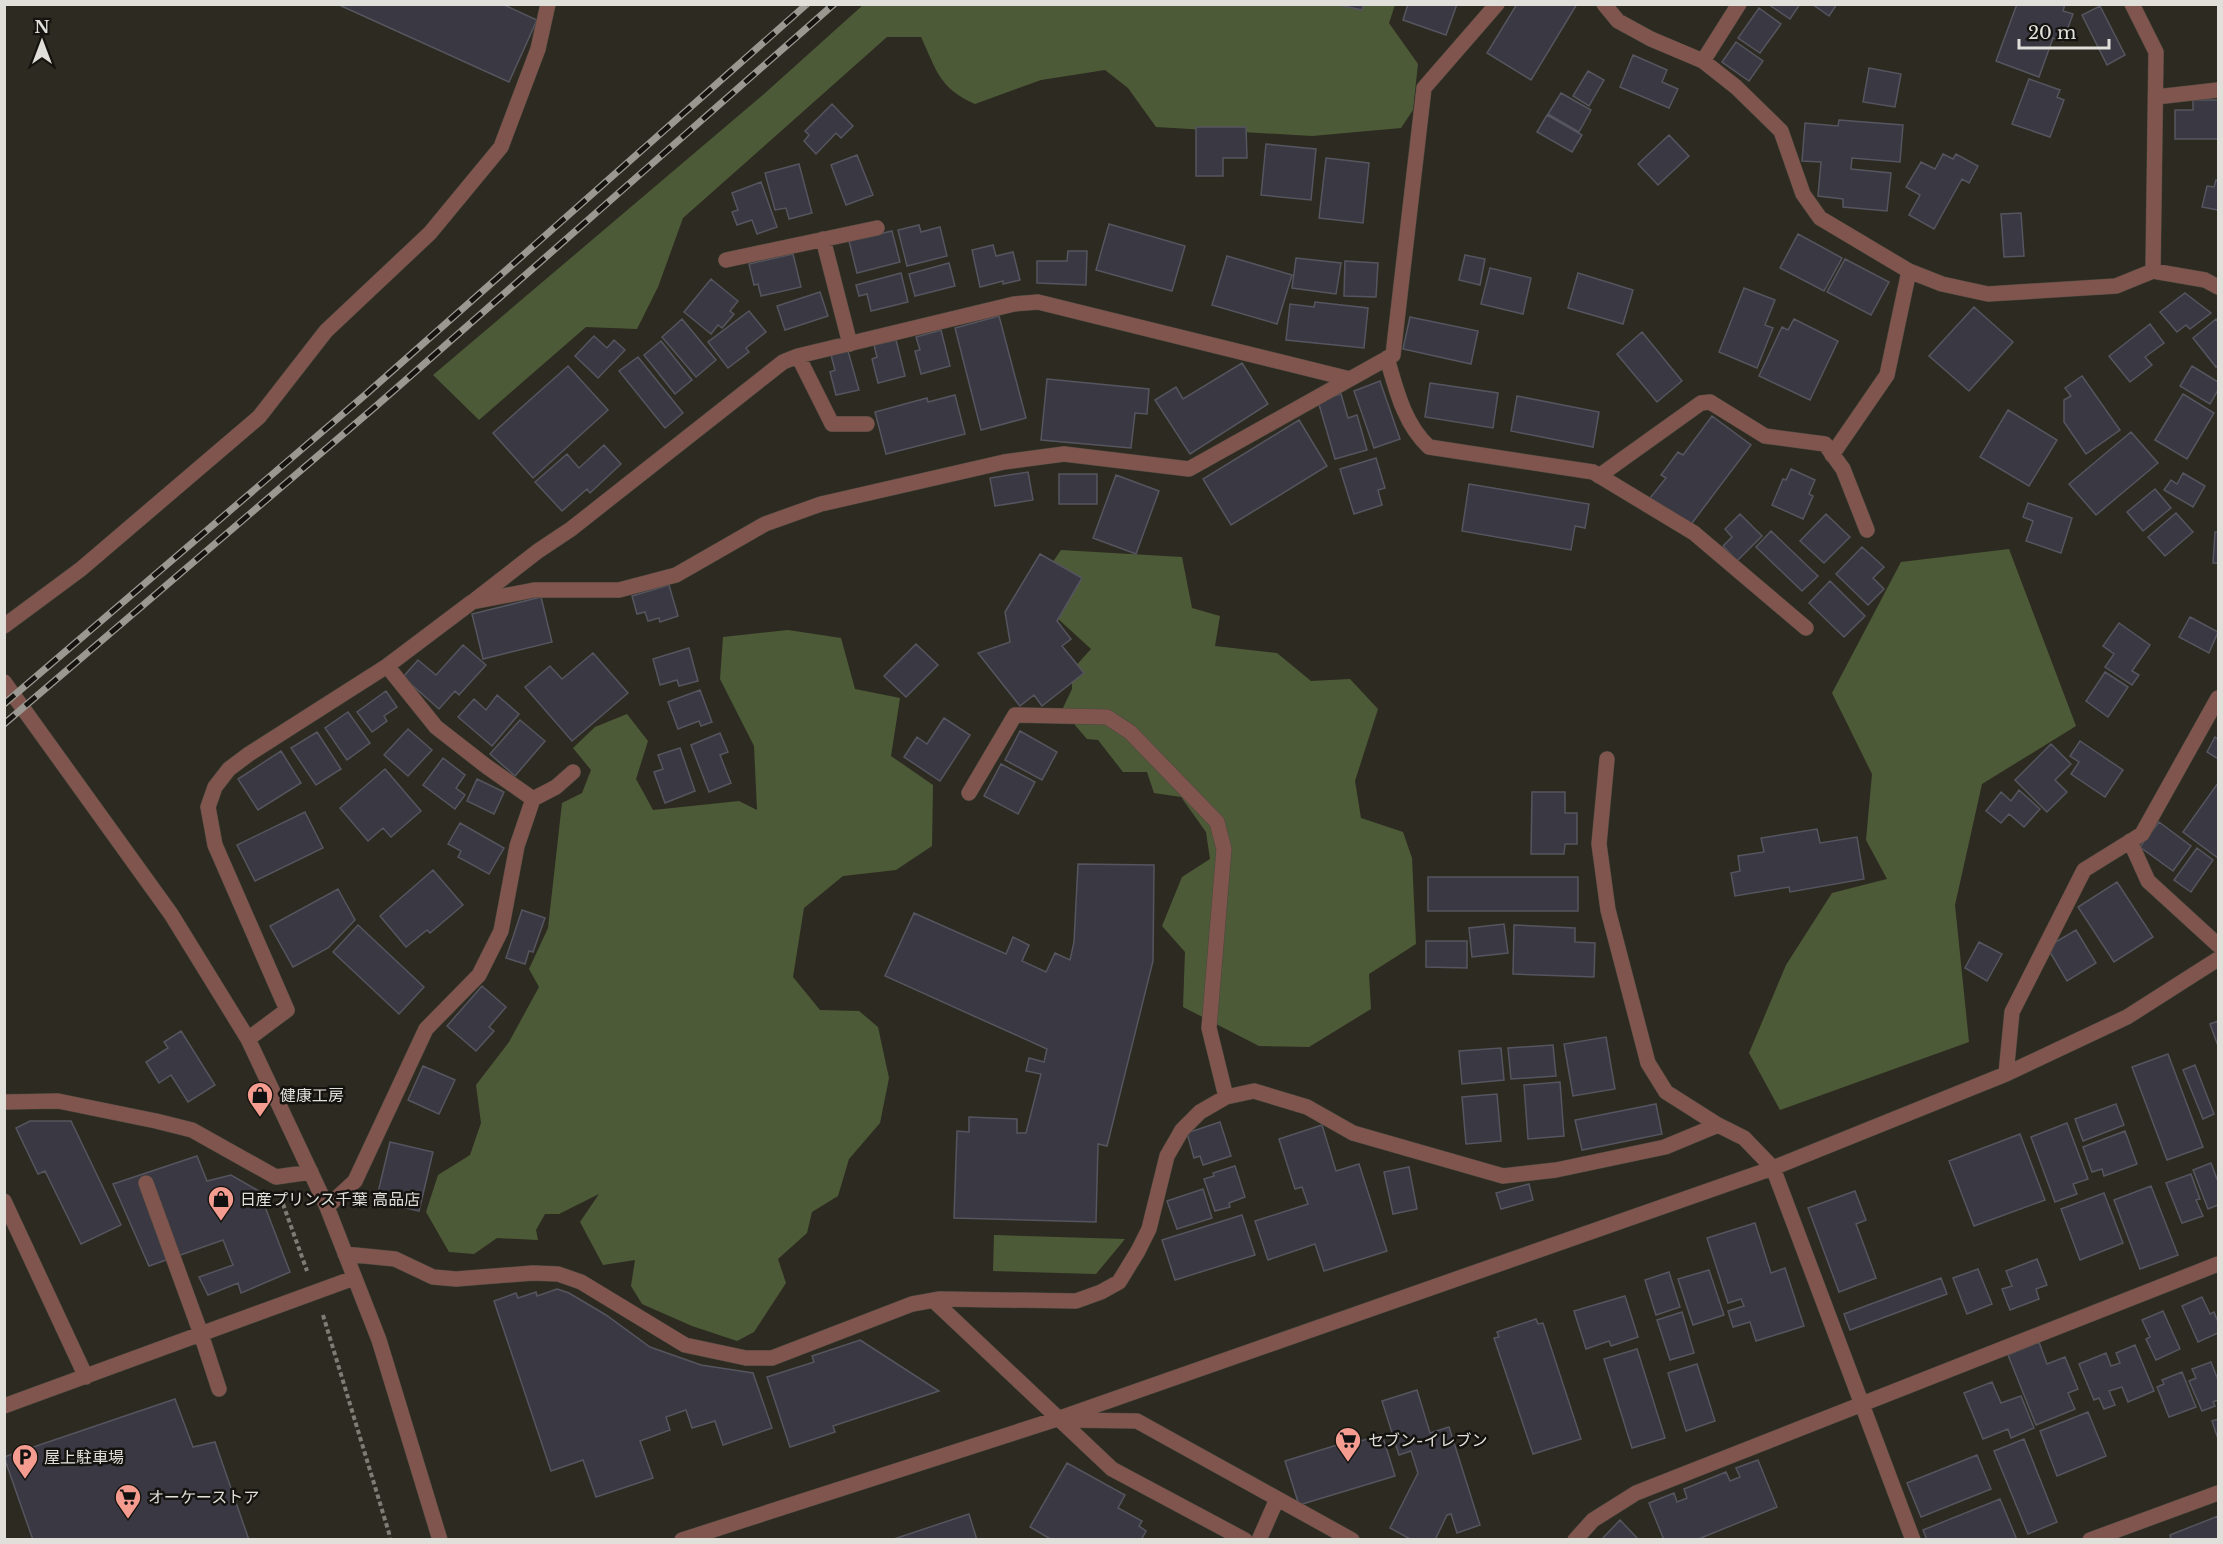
<svg xmlns="http://www.w3.org/2000/svg" width="2223" height="1544" font-family="'Libre Baskerville','Noto Sans JP',serif">
<style>
.green{fill:#4d5a37}
.building{fill:#3a3943;stroke:#55555f;stroke-width:1.5}
.lines{fill:none;stroke-linecap:round;stroke-linejoin:round}
.minor-casing{stroke:#4a483e;stroke-width:16}
.path{stroke:#7e7c74;stroke-width:4;stroke-dasharray:4.5 3;stroke-linecap:butt}
.minor{stroke:#80554e;stroke-width:15}
.rail-casing{stroke:#9a9891;stroke-width:7}
.rail{stroke:#14130f;stroke-width:4.5;stroke-dasharray:14;stroke-linecap:butt}
.labels{text-anchor:middle;dominant-baseline:central;stroke-width:5;stroke-linejoin:round;paint-order:stroke}
.poi-label{font-size:16px;fill:#e1dfd9;stroke:#14130f;text-anchor:start}
</style>
<rect width="100%" height="100%" fill="#2d2b21"/>
<!-- green -->
<path class="green" d="M863,5H1395L1389,23L1418,64L1413,110L1401,128L1312,136L1156,127L1128,88L1105,70L1041,80L975,104C939,88 937,71 921,37H887L683,218L658,287L637,329L586,327L479,420L433,375L764,94Z
M2009,549L2076,726L1982,784L1955,905L1969,1042L1780,1110L1749,1053L1786,965L1832,893L1887,879L1866,840L1872,774L1832,693L1901,562Z
M1061,550L1182,557L1192,608L1220,616L1215,646L1277,653L1311,681L1350,679L1378,709L1355,781L1361,818L1403,832L1412,858L1416,944L1369,974L1371,1009L1309,1047L1259,1046L1183,1007L1185,952L1162,926L1182,877L1210,859L1206,832L1181,797L1154,793L1147,772H1123L1098,740L1087,739L1062,710L1072,689V670L1091,649L1031,594Z
M788,630L841,638L855,689L900,698L891,756L933,785L932,846L896,870L843,876L804,908L793,977L820,1010L859,1011L878,1027L889,1078L880,1123L849,1159L838,1196L812,1212L807,1233L778,1259L786,1283L754,1332L737,1341L692,1326L642,1304L631,1286L635,1260L603,1265L580,1222L599,1194L559,1214H545L536,1230L538,1240L497,1238L474,1254L449,1252L426,1212L438,1175L470,1155L481,1123L476,1085L509,1042L539,987L529,969L548,928L562,803L582,793L591,770L573,748L595,727L627,714L648,741L636,779L653,810L739,801L757,810L754,746L720,679L723,637Z
M994,1235L1125,1239L1096,1274L993,1271Z"/>
<!-- building -->
<path class="building" d="M337,4H502L537,20L509,82Z
M1335,4H1364L1362,10Z
M1408,4H1457L1446,35L1403,20Z
M1517,4H1577L1531,80L1487,53Z
M1768,4H1800L1790,19Z
M1812,4H1837L1829,16Z
M2017,4H2065L2063,11L2073,14L2063,41L2053,38L2039,77L1996,61Z
M2100,6L2125,55L2107,65L2082,15Z
M1759,8L1781,24L1760,53L1738,38Z
M1736,42L1763,61L1749,81L1722,62Z
M1633,55L1667,70L1662,82L1678,89L1669,108L1620,87Z
M1869,68L1901,74L1895,107L1863,102Z
M1588,71L1604,80L1589,106L1573,96Z
M2029,79L2060,90L2057,97L2064,100L2050,137L2012,124Z
M1561,93L1591,110L1579,132L1548,114Z
M2193,100H2218V139H2175V110H2193Z
M832,104L853,126L841,138L836,133L816,154L804,141L809,135L805,131Z
M1547,115L1582,135L1572,152L1537,132Z
M1839,120L1903,125L1900,162L1852,158L1851,169L1891,173L1887,211L1843,207V199L1818,196L1821,162L1802,161L1805,123L1838,126Z
M1196,127H1246L1247,158H1223V176H1196Z
M1669,135L1689,156L1658,185L1638,164Z
M1266,144L1316,149L1311,200L1261,195Z
M1943,154L1953,159L1956,154L1978,166L1969,183L1962,179L1934,229L1909,215L1920,195L1906,187L1921,162L1935,169Z
M857,155L873,195L846,205L831,165Z
M1326,158L1369,163L1363,223L1319,218Z
M799,164L812,213L789,219L786,208L775,210L765,173Z
M2216,180L2218,181V210L2202,207L2207,186L2214,187Z
M761,182L777,227L757,234L752,220L737,225L732,212L738,210L732,193Z
M2021,213L2024,256L2004,257L2001,214Z
M1109,224L1185,246L1172,291L1096,270Z
M919,225L921,232L940,227L947,256L907,266L898,230Z
M892,231L900,262L857,273L849,241Z
M1798,234L1842,258L1824,291L1780,268Z
M993,245L996,256L1013,252L1020,280L1003,284V281L980,287L972,250Z
M1068,251H1087L1086,285L1037,283V261H1067Z
M793,254L801,287L761,296L758,284L754,285L749,264Z
M1465,255L1485,259L1480,285L1459,280Z
M1227,256L1292,275L1277,324L1212,305Z
M1296,258L1341,263L1336,294L1292,288Z
M1845,259L1889,282L1871,315L1827,292Z
M1345,261L1378,263L1376,297L1344,296Z
M949,263L955,286L915,296L909,274Z
M1490,268L1531,278L1523,314L1481,304Z
M901,273L908,302L871,311L867,294L859,296L856,285Z
M1578,273L1633,290L1623,324L1568,308Z
M711,279L738,301L730,311L734,314L722,328L718,325L711,334L684,312Z
M1744,288L1775,300L1765,325L1773,328L1757,368L1719,352Z
M820,292L828,316L785,330L777,306Z
M2185,293L2211,313L2190,329L2186,325L2177,332L2160,312Z
M1315,302L1368,308L1364,348L1286,340L1290,304L1314,307Z
M1974,307L2013,342L1969,391L1929,356Z
M749,311L766,332L746,348L749,352L728,368L708,342Z
M999,316L1026,418L981,430L955,328Z
M1410,317L1478,331L1471,364L1403,349Z
M682,319L716,360L696,377L662,337Z
M1794,319L1838,341L1810,400L1759,376L1782,327L1788,330Z
M2216,319L2218,322V365L2216,367L2193,338Z
M2150,324L2164,343L2145,357L2152,365L2130,382L2109,356Z
M941,330L950,366L921,374L915,351L920,350L916,337Z
M1642,332L1682,381L1657,402L1617,354Z
M594,336L607,348L614,340L625,350L598,378L575,356Z
M896,340L905,376L878,383L872,359L877,357L874,345Z
M661,341L692,380L675,394L644,355Z
M848,351L859,390L836,395L830,372L835,370L831,355Z
M638,357L683,413L665,428L619,371Z
M1242,363L1268,404L1190,454L1155,400L1176,387L1183,399Z
M568,366L608,410L533,478L493,433Z
M2192,366L2218,382V390L2210,404L2180,386Z
M2082,376L2120,430L2086,454L2064,422V400L2071,396L2065,388Z
M1047,379L1149,389L1147,414L1135,413L1131,448L1041,440Z
M1380,381L1400,439L1374,448L1354,391Z
M1430,383L1498,393L1493,428L1425,417Z
M1341,394L1348,418L1357,415L1367,450L1335,459L1318,401Z
M2183,394L2214,413L2187,459L2155,440Z
M955,395L965,434L886,454L875,412L927,398L928,402Z
M1517,396L1599,412L1593,447L1511,431Z
M2008,410L2057,440L2029,486L1980,457Z
M1712,416L1751,445L1689,527L1650,498L1666,478L1661,475L1678,452L1683,455Z
M1299,420L1327,466L1231,525L1203,479Z
M2131,432L2158,463L2096,515L2069,484Z
M604,445L621,464L590,493L587,489L562,511L535,482L567,454L579,468Z
M1376,458L1385,488L1378,490L1382,505L1354,514L1340,469Z
M1791,469L1815,480L1809,494L1813,496L1803,519L1772,505L1783,479L1786,480Z
M1028,472L1033,500L995,506L990,478Z
M2183,473L2205,486L2193,507L2164,490L2171,480L2177,484Z
M1059,474H1097V504H1059Z
M1116,475L1159,491L1136,554L1093,538Z
M1469,484L1589,504L1585,528L1575,526L1571,550L1462,531Z
M2155,489L2171,508L2143,531L2127,512Z
M2028,503L2072,518L2061,553L2026,541L2033,521L2023,517Z
M2176,513L2193,532L2165,556L2148,537Z
M1740,514L1762,536L1737,561L1723,546L1732,537L1725,529Z
M1826,514L1850,537L1824,563L1800,541Z
M1771,531L1818,576L1802,591L1756,547Z
M2215,532H2218V563H2213Z
M1862,547L1884,567L1873,578L1884,589L1868,605L1836,574Z
M1040,554L1082,578L1057,621L1071,639L1062,646L1084,673L1042,706L1034,695L1020,706L978,653L1010,642L1005,612Z
M1830,581L1865,616L1844,637L1809,603Z
M669,585L678,616L660,622L659,618L648,621L645,612L637,614L632,596Z
M541,597L552,642L483,659L472,614Z
M2190,617L2218,632L2209,653L2179,637Z
M2119,623L2150,645L2132,671L2139,675L2132,685L2105,667L2114,654L2103,646Z
M916,644L938,665L906,697L884,676Z
M463,645L486,665L459,695L455,691L439,709L403,677L418,660L436,675Z
M689,648L698,681L679,686L677,680L660,685L653,659Z
M593,653L628,693L572,741L525,687L550,666L562,679Z
M2105,672L2128,687L2108,717L2086,701Z
M700,690L712,722L701,726L699,721L678,729L668,702Z
M386,691L397,707L384,716L387,721L372,732L357,712Z
M497,695L519,714L492,746L458,717L474,699L486,710Z
M348,712L370,743L347,760L325,728Z
M944,718L970,735L940,781L904,757L917,737L927,744Z
M520,720L545,741L515,776L490,754Z
M408,729L432,750L408,776L384,755Z
M1020,731L1057,752L1042,780L1005,760Z
M317,732L341,769L316,785L291,748Z
M720,733L728,752L720,755L731,783L709,792L691,745Z
M2215,737L2218,739V759L2207,752Z
M2080,741L2123,770L2105,797L2071,774L2079,762L2070,756Z
M2051,744L2071,764L2055,780L2067,792L2047,812L2015,780Z
M680,748L695,791L665,803L654,772L663,769L658,755Z
M281,751L301,783L258,810L238,779Z
M443,758L465,775L456,788L465,795L455,809L423,785Z
M1001,764L1035,782L1018,814L984,796Z
M385,769L421,811L391,837L383,828L368,841L340,808Z
M477,779L504,792L494,814L467,801Z
M2218,783V858L2183,832Z
M2019,790L2040,809L2024,827L2009,814L2001,823L1986,811L2001,792L2011,801Z
M1532,792H1565V813H1577V844H1565L1564,854H1531Z
M305,812L323,848L255,881L237,845Z
M2159,822L2191,846L2173,871L2140,847Z
M460,823L504,848L489,874L458,857L461,851L448,844Z
M1817,829L1820,843L1857,837L1864,879L1790,892L1789,887L1735,896L1731,873L1740,871L1738,856L1764,852L1761,838Z
M2197,848L2213,860L2191,892L2174,880Z
M1078,864L1154,865L1153,961L1107,1146L1098,1144L1096,1222L954,1218L957,1131L969,1132V1117L1017,1119V1133H1026L1041,1074L1026,1071L1029,1058L1044,1062L1047,1049L885,976L914,913L1006,954L1013,937L1029,945L1022,961L1046,972L1055,953L1070,960L1074,942Z
M433,870L463,905L430,933L427,930L406,947L380,916Z
M1428,877H1578V911H1428Z
M2117,882L2153,937L2114,962L2078,907Z
M338,889L355,920L328,948L293,967L270,926Z
M522,910L545,918L533,952L529,951L525,964L506,958Z
M1504,924L1508,953L1472,957L1469,928Z
M358,925L424,987L399,1014L333,952Z
M1514,925L1575,928V942L1595,943L1594,977L1513,974Z
M2076,930L2096,963L2067,981L2047,947Z
M1426,941H1467V968L1426,967Z
M1979,942L2002,954L1987,981L1965,968Z
M482,986L506,1007L489,1027L494,1031L476,1051L447,1026Z
M2218,1021V1046L2210,1024Z
M181,1031L215,1085L188,1102L171,1075L159,1083L146,1062L168,1048L164,1042Z
M1606,1037L1615,1089L1573,1096L1564,1044Z
M1553,1045L1556,1076L1511,1079L1508,1048Z
M1501,1048L1504,1080L1462,1084L1459,1051Z
M2168,1054L2203,1147L2167,1160L2132,1067Z
M2195,1065L2214,1114L2203,1119L2183,1070Z
M423,1066L455,1080L439,1114L408,1100Z
M1560,1082L1564,1136L1528,1139L1524,1085Z
M1497,1094L1501,1141L1466,1144L1462,1097Z
M1656,1104L1662,1134L1582,1150L1575,1120Z
M2116,1104L2124,1125L2083,1141L2075,1119Z
M30,1121H71L121,1225L81,1244L45,1171L38,1174L16,1128Z
M1220,1122L1231,1156L1203,1165L1200,1156L1194,1158L1187,1133Z
M2067,1123L2088,1179L2073,1184L2077,1194L2055,1202L2031,1137Z
M1322,1125L1336,1171L1359,1164L1387,1251L1324,1271L1315,1244L1268,1260L1255,1221L1308,1204L1302,1187L1295,1189L1279,1139Z
M2125,1131L2137,1164L2104,1176L2102,1169L2092,1172L2083,1147Z
M2020,1134L2045,1200L1974,1226L1949,1161Z
M390,1142L433,1152L419,1211L376,1201Z
M197,1156L207,1181L231,1175L259,1191L290,1272L241,1293L238,1283L208,1295L199,1277L233,1265L223,1240L149,1266L113,1184Z
M2211,1163L2218,1182V1205L2208,1209L2193,1170Z
M1235,1166L1245,1197L1229,1203L1230,1207L1215,1211L1204,1179L1214,1176L1213,1173Z
M1409,1167L1417,1209L1393,1214L1384,1172Z
M2191,1174L2200,1199L2196,1200L2203,1216L2182,1223L2166,1183Z
M1529,1184L1533,1200L1501,1209L1496,1193Z
M2151,1186L2178,1255L2140,1269L2114,1200Z
M1203,1189L1212,1218L1177,1229L1167,1201Z
M1855,1191L1866,1220L1856,1224L1876,1278L1839,1292L1808,1208Z
M2104,1193L2123,1243L2080,1260L2061,1209Z
M1242,1215L1255,1255L1175,1280L1162,1240Z
M1755,1223L1771,1273L1785,1268L1804,1326L1756,1341L1750,1322L1733,1327L1728,1311L1744,1306L1741,1299L1728,1303L1707,1238Z
M2037,1259L2047,1285L2036,1289L2039,1299L2010,1310L2002,1289L2012,1286L2006,1271Z
M1978,1269L1992,1304L1967,1314L1953,1278Z
M1709,1270L1724,1315L1693,1325L1678,1279Z
M1669,1272L1680,1307L1656,1315L1645,1280Z
M1941,1278L1947,1294L1850,1330L1844,1314Z
M557,1289L569,1293L606,1315L650,1347L701,1365L753,1373L772,1428L723,1445L715,1421L692,1428L686,1410L666,1417L670,1430L640,1441L653,1478L596,1497L583,1460L551,1471L494,1301L516,1293L518,1298L536,1292L537,1296Z
M1625,1296L1638,1337L1611,1346L1609,1341L1586,1349L1574,1311Z
M2202,1297L2210,1314L2214,1312L2218,1322V1333L2198,1342L2182,1306Z
M2163,1311L2180,1349L2156,1360L2146,1339L2150,1337L2142,1320Z
M1682,1312L1694,1353L1670,1360L1657,1320Z
M1536,1319L1538,1324L1543,1323L1581,1439L1533,1454L1494,1338L1499,1337L1497,1332Z
M860,1340L939,1391L833,1426L835,1432L790,1447L767,1377L814,1362L812,1356Z
M2039,1342L2047,1364L2065,1357L2078,1389L2068,1393L2075,1409L2036,1425L2008,1355Z
M2135,1345L2154,1391L2128,1402L2122,1387L2109,1391L2115,1405L2104,1409L2099,1398L2094,1400L2079,1364L2106,1353L2111,1366L2120,1363L2116,1353Z
M1637,1349L1665,1438L1632,1448L1604,1359Z
M2211,1362L2218,1380V1400L2213,1402L2215,1406L2202,1411L2189,1381L2196,1378L2192,1369Z
M1697,1364L1715,1421L1686,1431L1668,1373Z
M2182,1372L2196,1407L2169,1417L2157,1387L2164,1384L2162,1380Z
M1992,1382L2001,1403L2021,1396L2034,1428L2011,1438L2008,1429L1983,1439L1964,1393Z
M1417,1390L1430,1433L1449,1427L1480,1525L1457,1533L1451,1514L1447,1515L1435,1540H1412L1390,1528L1418,1473L1411,1451L1399,1455L1382,1401Z
M175,1399L193,1447L215,1442L249,1540H33L4,1457Z
M2088,1412L2106,1456L2057,1476L2040,1431Z
M2218,1419V1439L2212,1421Z
M1382,1434L1395,1476L1299,1505L1285,1461L1360,1438L1361,1441Z
M2024,1439L2057,1522L2028,1534L1994,1451Z
M1977,1455L1991,1489L1921,1517L1907,1483Z
M1758,1460L1777,1507L1696,1540H1664L1649,1503L1674,1493L1677,1502L1687,1498L1684,1489L1726,1472L1730,1481L1740,1477L1736,1468Z
M1067,1463L1125,1495L1118,1508L1142,1521L1139,1526L1146,1531L1141,1540H1052L1030,1527Z
M2000,1499L2017,1540H1927L1923,1530Z
M969,1514L977,1540L894,1539Z
M2218,1516V1540H2171L2170,1535Z
M1620,1520L1639,1540H1601Z"/>
<g class="lines">
<!-- minor casing -->
<g class="minor-casing">
<path id="minor" d="M1604,4L1618,21L1651,39L1703,61L1736,87L1781,131L1803,194L1820,218L1909,271L1942,284L1988,294L2116,286L2153,271L2205,280L2218,287
M2132,4L2156,52L2153,271
M1703,61L1739,4
M2156,97L2218,90
M823,239L850,344
M726,260L877,228
M798,356L832,424H867
M1387,358C1396,389 1404,424 1429,447L1593,472L1694,533L1806,628
M1832,455L1887,375L1909,271
M1599,476L1701,403L1710,402L1765,436L1825,444L1843,469L1867,530
M475,600L538,551L571,529L783,362L798,356L1014,304L1038,302L1350,379
M4,626L81,569L259,417L326,331L430,233L501,147L538,49L548,4
M387,666L436,727L486,766L533,799
M4,682L171,914L248,1039L327,1207L379,1340L440,1540
M1607,759L1599,844L1608,910L1648,1063L1666,1092L1718,1125
M969,793L1015,715L1107,717L1130,732L1217,822L1224,849L1209,1028L1226,1097
M2130,841L2148,881L2218,945
M248,1039L287,1010L215,845L208,807L215,787L229,769L249,754L387,666L472,602L534,590H619L676,575L765,524L821,504L1004,462L1064,454L1189,469L1393,355L1424,88L1497,4
M2006,1074L2012,1012L2084,870L2142,834L2218,698
M4,1102L58,1101L156,1121L192,1130L276,1177L311,1172
M146,1183L201,1334L219,1389
M4,1201L86,1377
M327,1207L355,1181L426,1029L479,975L501,931L517,846L533,799L556,787L573,772
M345,1254L395,1259L433,1277L456,1279L533,1273L558,1274L581,1282L685,1345L746,1358H772L912,1304L940,1299L1076,1301L1101,1292L1119,1282L1138,1251L1149,1229L1167,1156L1182,1130L1200,1112L1226,1097L1254,1091L1307,1107L1353,1133L1503,1176L1556,1170L1665,1147L1718,1125L1744,1138L1773,1168L1913,1540
M933,1300L1112,1469L1245,1540
M4,1406L354,1278
M1069,1420L1137,1421L1352,1540
M682,1540L1057,1419L1773,1168L2006,1074L2127,1017L2218,959
M1259,1540L1277,1499
M1575,1540L1593,1520L1636,1493L2218,1264
M2090,1540L2218,1493"/>
</g>
<!-- path -->
<path class="path" d="M283,1204L307,1271
M323,1315L389,1533L390,1540"/>
<!-- minor -->
<use href="#minor" class="minor"/>
<!-- rail casing -->
<g class="rail-casing">
<path id="rail" d="M4,704L365,395L807,4
M4,724L375,407L834,4"/>
</g>
<!-- rail -->
<use href="#rail" class="rail"/>
</g>
<!-- icons -->
<defs>
<g id="shop-pin" transform="scale(1.35)"><path d="M0 17L-7.5 6A9.5 9.5 0 1 1 7.5 6Z" fill="#f59c90" stroke="#14130f"/><path d="M-5-2.5h2.3a2.7 3.5 0 0 1 5.4 0H5L5.5 6h-11ZM-1.5-2.5h3a1.5 2.3 0 0 0-3 0Z" fill="#111"/></g>
<g id="supermarket-pin" transform="scale(1.35)"><path d="M0 17L-7.5 6A9.5 9.5 0 1 1 7.5 6Z" fill="#f59c90" stroke="#14130f"/><path d="M-6-5.5h2.5l.6 2H6L4.5 2H-2.5L-4.4-4H-6ZM-1.5 3.2a1.3 1.3 0 1 0 .1 0ZM3 3.2a1.3 1.3 0 1 0 .1 0Z" fill="#111"/></g>
<g id="parking-pin" transform="scale(1.35)"><path d="M0 17L-7.5 6A9.5 9.5 0 1 1 7.5 6Z" fill="#f59c90" stroke="#14130f"/><path d="M-3.5-5.5H1a3.5 3.5 0 0 1 0 7H-1V5.5H-3.5ZM-1-3.4V-.6H.8a1.4 1.4 0 0 0 0-2.8Z" fill="#111"/></g>
</defs>
<g fill-rule="evenodd">
<use href="#shop-pin" x="260" y="1095"/>
<use href="#shop-pin" x="221" y="1199"/>
<use href="#supermarket-pin" x="1348" y="1440"/>
<use href="#parking-pin" x="25" y="1457"/>
<use href="#supermarket-pin" x="128" y="1497"/>
</g>
<g class="labels">
<!-- poi labels -->
<g class="poi-label">
<text x="280" y="1095">健康工房</text>
<text x="240" y="1199">日産プリンス千葉 高品店</text>
<text x="1368" y="1440">セブン-イレブン</text>
<text x="44" y="1457">屋上駐車場</text>
<text x="148" y="1497">オーケーストア</text>
</g>
</g>
<!-- border -->
<rect width="2223" height="1544" fill="none" stroke="#e1dfd9" stroke-width="12"/>
<!-- north arrow -->
<g transform="translate(42 42)" stroke="#14130f" stroke-width="4.5" paint-order="stroke">
<path d="M0-4.5L10 22L0 15L-10 22Z" fill="#e1dfd9"/>
<text y="-9" font-size="16" font-weight="bold" text-anchor="middle" fill="#e1dfd9">N</text>
</g>
<!-- scale -->
<path d="M2019 39v9h90v-9" fill="none" stroke="#e1dfd9" stroke-width="3"/>
<text x="2028" y="39" font-size="18" fill="#e1dfd9" stroke="#14130f" stroke-width="4.5" paint-order="stroke">20 m</text>
</svg>
